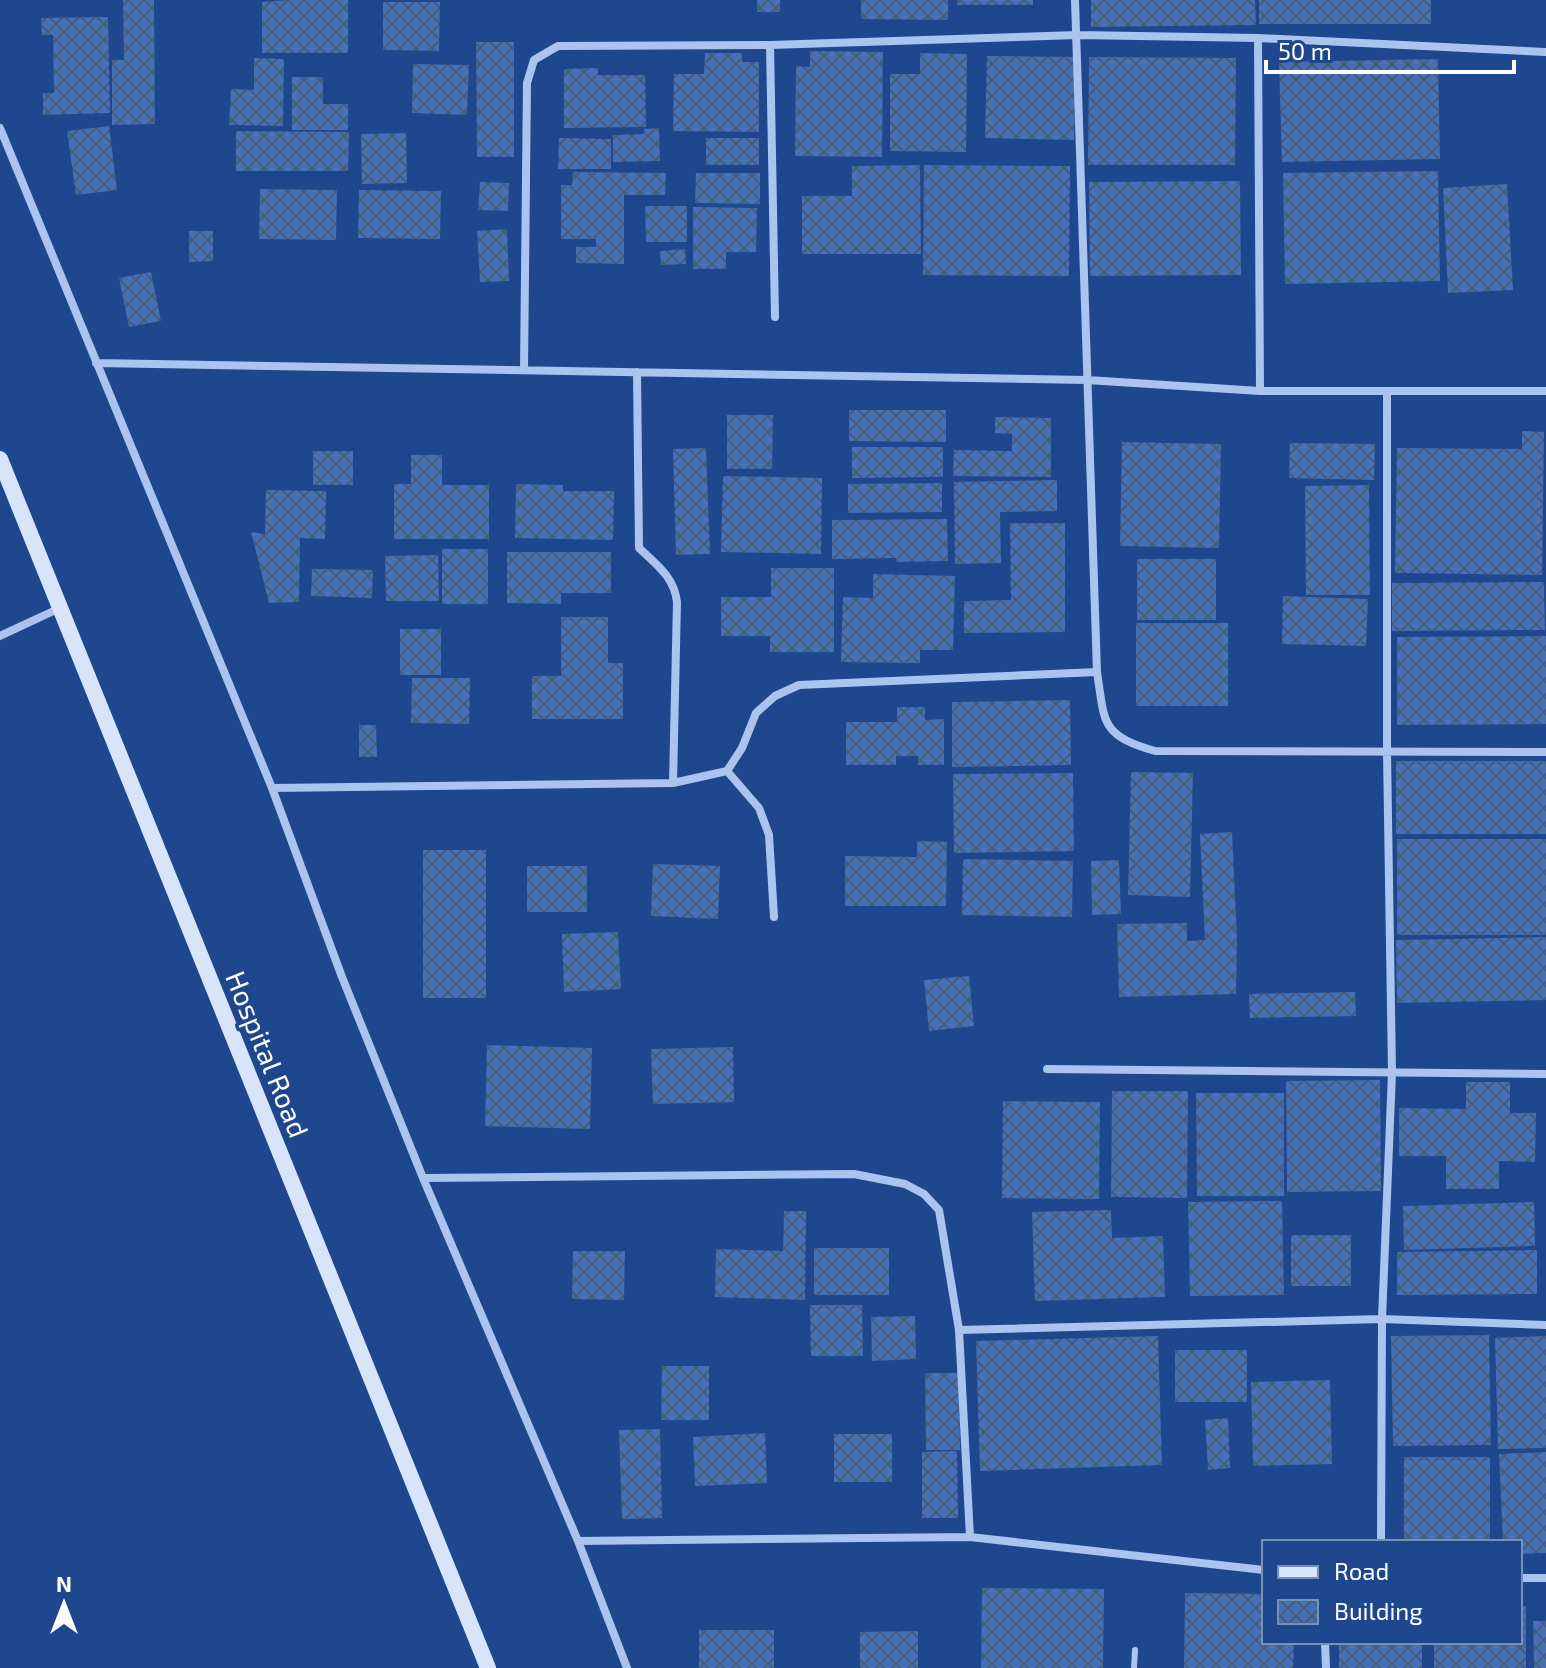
<svg xmlns="http://www.w3.org/2000/svg" width="1546" height="1668" font-family="'Exo 2',sans-serif">
<style>
.building{fill:url(#building-cross-hatch)}
.lines{fill:none;stroke-linecap:round;stroke-linejoin:round}
.lane{stroke:#abc4ed;stroke-width:6}
.street{stroke:#abc4ed;stroke-width:8}
.secondary{stroke:#d7e4f9;stroke-width:16}
.labels{text-anchor:middle;dominant-baseline:central;stroke-width:7;stroke-linejoin:round;paint-order:stroke}
.street-label{font-size:28px;fill:#fff;stroke:#1e478d}
</style>
<defs>
<pattern id="building-cross-hatch" width="8" height="8" patternUnits="userSpaceOnUse" patternTransform="scale(2)"><rect width="8" height="8" fill="#4670b5"/><path d="M0 0l8 8M0 8l8-8" fill="none" stroke="#495c7b"/></pattern>
</defs>
<rect width="100%" height="100%" fill="#1e478d"/>
<!-- building -->
<path class="building" d="M123,0H154L155,124L112,125V60H124Z
M288,0H348V53H262V2Z
M757,0H780V12H757Z
M861,0H948V20L861,19Z
M957,0H1033V5H957Z
M1091,0H1255L1256,25L1091,27Z
M1259,0H1431V24H1259Z
M383,2H440L439,51L383,50Z
M108,17L110,113L43,115V93H54L53,35H42L41,18Z
M476,42H514V157H477Z
M810,51L883,52L882,157L795,156L796,66L810,67Z
M705,53H742V62H759V132L673,131L674,74H704Z
M920,53L967,54L966,152L890,151V74H920Z
M987,56L1076,57L1074,140L985,138Z
M1089,57L1236,58L1235,165H1088Z
M254,58L284,59L283,126L229,125L231,89L254,90Z
M1438,59L1440,159L1282,162L1279,62Z
M413,64L469,65L467,115L412,113Z
M598,68V75H645L646,127L564,128V69Z
M292,77H323V104H348V130H292Z
M109,126L117,190L76,195L67,131Z
M659,128L660,161L613,162V135L644,134V129Z
M236,131L349,132L348,171H236Z
M406,133L407,183L362,184L361,134Z
M559,138L611,139V169H558Z
M706,138H759V165H706Z
M920,165L921,254H802V196H852V166Z
M924,165L1070,166L1069,276L923,275Z
M1438,171L1440,281L1285,284L1283,173Z
M573,172L666,173L665,195H624V264L576,263V247H596V239H561V185H572Z
M696,173H760V204L695,203Z
M1240,181L1241,275L1090,276L1089,182Z
M480,182L509,183L508,211L478,210Z
M1507,184L1513,290L1448,293L1443,188Z
M260,189L337,190L336,240L259,239Z
M359,190L441,191L440,239L358,238Z
M645,206H687V242H646Z
M693,207L757,208L756,252H726V269H693Z
M507,229L509,281L480,282L477,231Z
M189,231H213V261L189,262Z
M685,249L686,264L661,265L660,251Z
M151,272L161,321L129,327L119,278Z
M849,410H946V442L849,441Z
M727,415H773L772,469H727Z
M995,417L1051,418V477L953,476L954,450L1012,451V434L995,433Z
M1522,431L1544,432L1542,575L1395,573L1397,448L1522,449Z
M1122,442L1221,444L1219,548L1120,546Z
M1290,443L1375,444L1374,480L1289,478Z
M852,447H943V477L852,478Z
M706,448L710,554L676,555L673,449Z
M313,451H353V485H313Z
M411,455H442V485H489V539H394V484H411Z
M723,476L822,478L821,554L721,552Z
M1057,480V511L1000,512L1001,563L955,564L954,482Z
M942,483V512L848,513V484Z
M516,484L563,485V491H614L613,540L515,538Z
M1369,485L1370,595H1306L1305,486Z
M266,490L326,491L325,539L300,538L299,602L269,603L251,532L265,534Z
M947,519L948,561L896,562V558L832,559V520Z
M1010,523H1065V632L964,633V601L1011,600Z
M442,549H488V604H442Z
M507,552H611V593H561V604L507,603Z
M438,555L439,601H386L385,556Z
M1137,559H1216V620H1137Z
M771,568H834V652H770V636H721V597H771Z
M312,569L373,570L372,598L311,596Z
M873,574L955,576L953,650H920V663L841,662L843,597L873,598Z
M1544,582L1545,630L1392,631V583Z
M1283,596L1368,599L1366,646L1282,644Z
M561,617H608V663H623V719H532V676H561Z
M1136,623H1228V706H1136Z
M400,629H441V675H400Z
M1546,636V724L1397,725V637Z
M412,678H470L469,724L411,723Z
M1070,700L1071,765L952,767V702Z
M897,707H925V720L944,719V765H918V756H896V765H846V722H897Z
M359,725H376L377,757H359Z
M1396,761H1546V834H1396Z
M1131,772L1193,773L1190,897L1128,895Z
M1073,773L1074,851L954,853L953,774Z
M1232,832L1237,938L1236,994L1119,997L1117,924L1187,923V941L1205,940L1200,834Z
M1397,839H1546V935H1397Z
M917,841L947,842L946,906H845V856L917,857Z
M423,850H486V998H423Z
M963,859L1073,861L1072,917L962,915Z
M1119,860L1121,914L1092,915L1091,861Z
M653,864L720,866L718,919L651,916Z
M527,866H587V912H527Z
M618,932L621,989L564,992L562,934Z
M1546,937V1000L1397,1003L1396,940Z
M969,976L974,1026L929,1031L924,980Z
M1355,992L1356,1016L1250,1018L1249,994Z
M487,1045L592,1048L590,1129L485,1126Z
M733,1047L734,1102L653,1104L651,1049Z
M1380,1080L1381,1191L1287,1192L1286,1081Z
M1466,1082H1510V1113H1536L1535,1162L1499,1161V1189H1446V1156H1399V1108L1466,1109Z
M1112,1091H1188L1187,1198L1111,1197Z
M1196,1093H1284V1196H1197Z
M1003,1101L1100,1102L1099,1199L1002,1198Z
M1282,1201L1284,1295L1190,1296L1188,1202Z
M1534,1202L1535,1246L1404,1250L1403,1206Z
M1111,1210L1112,1238L1163,1236L1165,1297L1035,1301L1032,1212Z
M784,1211H806L805,1300L715,1297L716,1249L783,1251Z
M1291,1235H1351V1286H1291Z
M814,1248H889V1295H814Z
M1537,1250V1294L1397,1295V1252Z
M573,1251H625L624,1300L572,1299Z
M810,1305H862L863,1356H811Z
M915,1316L916,1359L872,1361L871,1317Z
M1489,1335L1491,1445L1393,1446L1391,1336Z
M1158,1336L1162,1465L980,1471L976,1341Z
M1546,1336V1448L1498,1449L1495,1338Z
M1175,1350H1247V1402H1175Z
M662,1366H709V1420H661Z
M925,1373H959L960,1450H926Z
M1330,1380L1332,1464L1253,1466L1251,1382Z
M1228,1418L1230,1468L1208,1470L1205,1420Z
M660,1429L662,1518L622,1519L619,1430Z
M765,1433L767,1483L695,1486L693,1437Z
M834,1434H892V1482H834Z
M957,1451L958,1518H922V1452Z
M1546,1452V1553L1520,1554V1542H1503L1499,1454Z
M1404,1457H1490V1542H1404Z
M982,1588L1104,1589L1103,1668H981Z
M1185,1593L1264,1594V1642H1294L1293,1668H1184Z
M1520,1606H1526V1668H1434V1642H1520Z
M1533,1621H1546V1668H1534Z
M699,1630H774V1668H699Z
M918,1631V1668H860V1632Z
M1339,1642H1422V1668H1339Z"/>
<g class="lines">
<!-- lane -->
<path class="lane" d="M1134,1668L1135,1650"/>
<!-- street -->
<path class="street" d="M1258,38L1260,391
M770,45L775,317
M0,128L272,788L342,977L423,1178L578,1541L627,1668
M96,363L1087,380L1260,391H1546
M524,370L527,83L534,60L558,46L770,45L1078,35L1258,38L1546,52
M637,372L639,548C657,565 674,577 677,602L673,783
M0,636L60,608
M1097,672C1105,723 1100,735 1155,751L1546,752
M727,771L759,808L769,835L774,917
M272,788L673,783L727,771L742,748L756,713L775,696L799,685L1097,672L1075,0
M1047,1069L1546,1074
M423,1178L854,1174L905,1184L924,1194L939,1210L959,1330L970,1537
M959,1330L1382,1319L1546,1325
M578,1541L970,1537L1264,1570
M1381,1542L1382,1319L1392,1073L1387,752V391
M1520,1578H1546
M1325,1642L1326,1668"/>
<!-- secondary -->
<path class="secondary" d="M0,459L488,1668"/>
</g>
<g class="labels">
<!-- street labels -->
<g class="street-label">
<text transform="translate(268 1054) rotate(68)">Hospital Road</text>
</g>
</g>
<!-- legend -->
<rect x="1262" y="1540" width="260" height="104" fill="#1e478d" stroke="#7891bb" stroke-width="2"/>
<rect x="1278" y="1566" width="40" height="12" fill="#d7e4f9" stroke="#7891bb" stroke-width="2"/>
<text x="1334" y="1580" font-size="24" fill="#ffffff">Road</text>
<rect x="1278" y="1600" width="40" height="24" fill="url(#building-cross-hatch)" stroke="#7891bb" stroke-width="2"/>
<text x="1334" y="1620" font-size="24" fill="#ffffff">Building</text>
<!-- north arrow -->
<g transform="translate(64 1604)" stroke="#1e478d" stroke-width="6" paint-order="stroke">
<path d="M0-6L14 30L0 20L-14 30Z" fill="#ffffff"/>
<text y="-12" font-size="22" font-weight="bold" text-anchor="middle" fill="#ffffff">N</text>
</g>
<!-- scale -->
<path d="M1266 60v12h248v-12" fill="none" stroke="#ffffff" stroke-width="4"/>
<text x="1278" y="60" font-size="24" fill="#ffffff" stroke="#1e478d" stroke-width="6" paint-order="stroke">50 m</text>
</svg>
